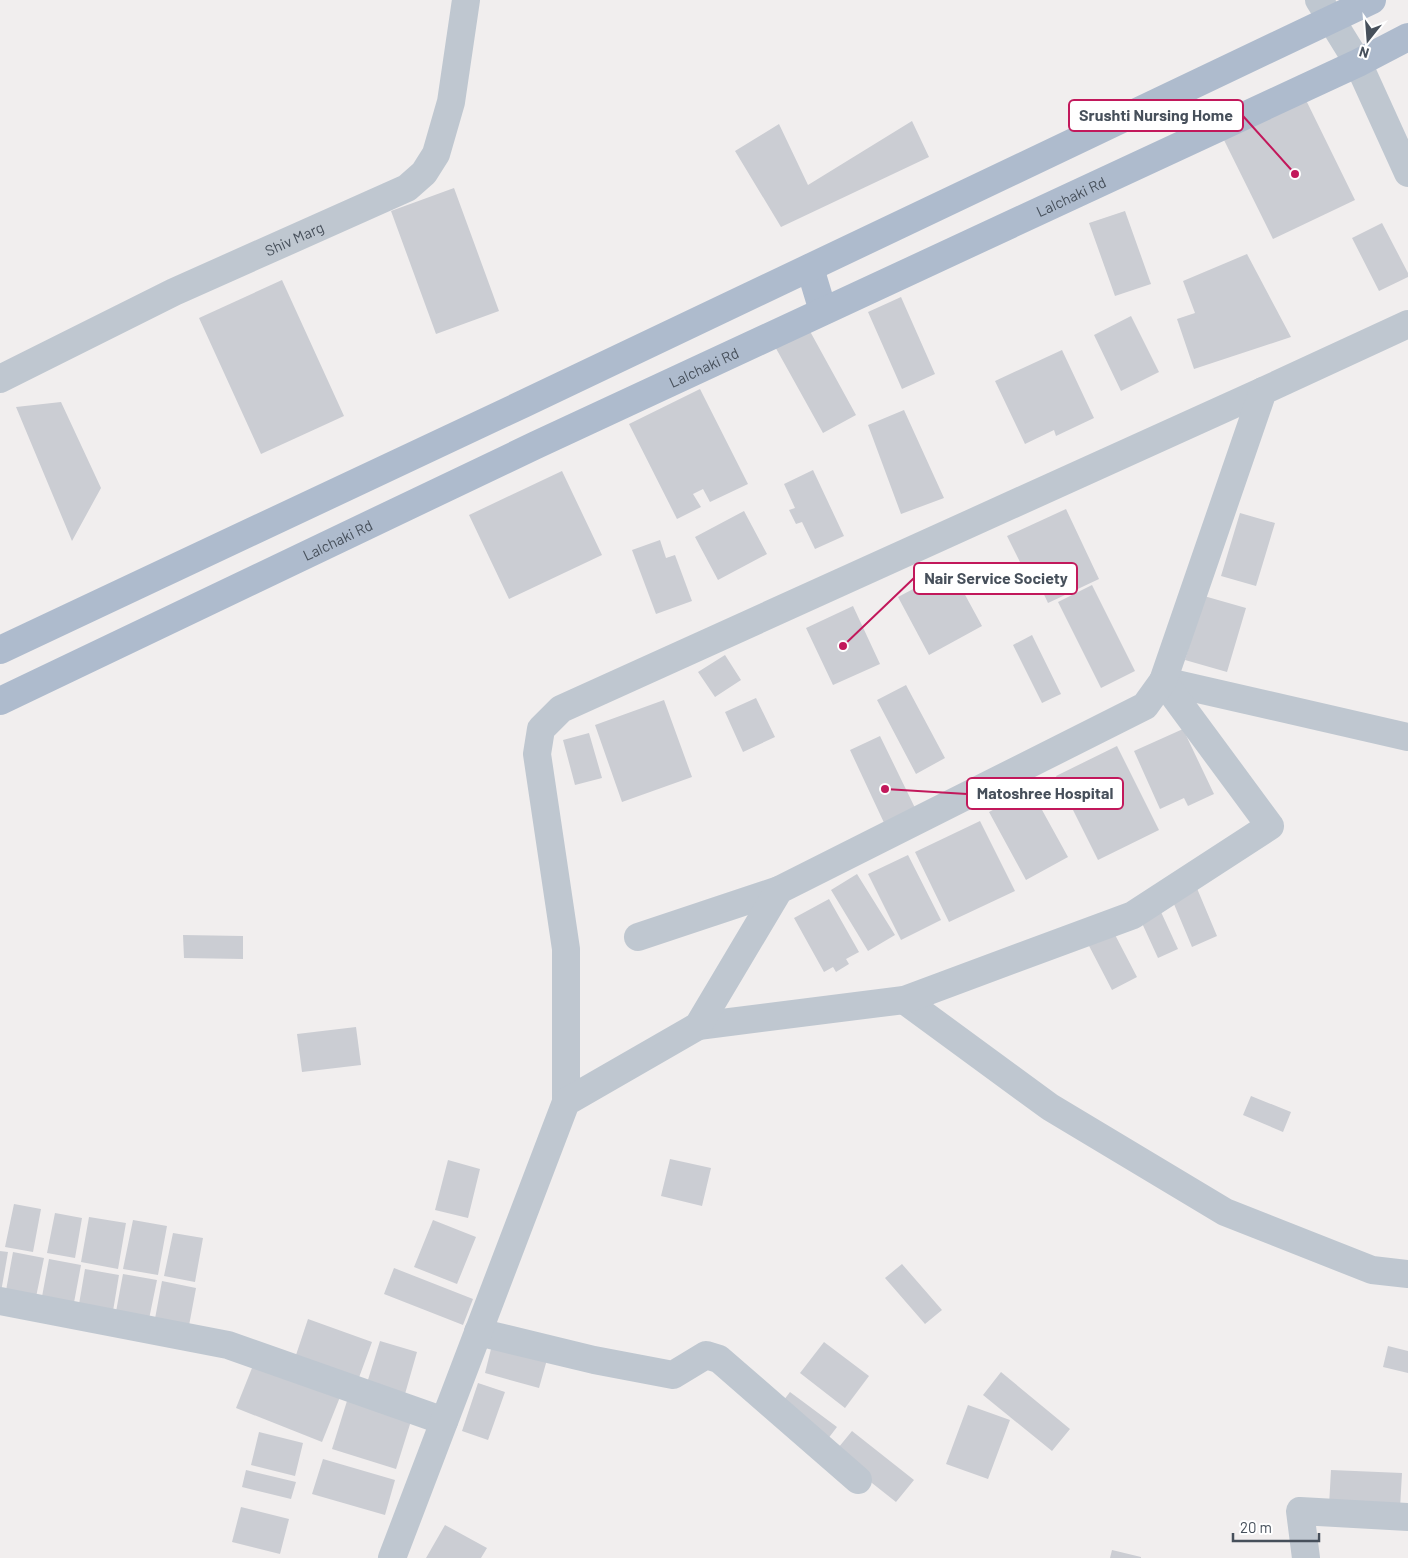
<svg xmlns="http://www.w3.org/2000/svg" width="1408" height="1558" font-family="Barlow,sans-serif">
<style>
.building{fill:#cbcdd3}
.lines{fill:none;stroke-linecap:round;stroke-linejoin:round}
.minor{stroke:#bfc7d0;stroke-width:28}
.major{stroke:#aebbcd;stroke-width:28}
.labels{text-anchor:middle;dominant-baseline:central;stroke-width:5;stroke-linejoin:round;paint-order:stroke}
.street-label{font-size:15px;fill:#47505b;stroke:#fff}
.leader{fill:none;stroke:#c2185b;stroke-width:2}
.callout-dot{fill:#c2185b;stroke:#fff;stroke-width:2}
.callout{fill:#fff;stroke:#c2185b;stroke-width:2}
.callout-label{font-size:16px;text-anchor:middle;font-weight:bold;fill:#47505b}
</style>
<rect width="100%" height="100%" fill="#f1eeee"/>
<!-- building -->
<path class="building" d="M1304,96L1355,200L1273,239L1222,136Z
M912,121L929,157L781,227L735,151L779,124L808,185Z
M454,188L499,311L436,334L391,211Z
M1125,211L1151,284L1115,296L1089,223Z
M1382,223L1408,273V277L1379,291L1352,238Z
M1247,254L1291,337L1194,369L1177,319L1195,313L1183,281Z
M282,280L344,416L261,454L199,318Z
M901,297L935,374L902,389L868,312Z
M1131,316L1159,372L1121,391L1094,335Z
M806,324L856,415L823,433L773,343Z
M1062,350L1094,418L1056,436L1054,430L1025,444L995,381Z
M700,389L748,484L710,502L703,489L693,494L701,507L677,519L629,424Z
M61,402L101,488L72,541L16,407Z
M904,410L944,498L901,514L868,425Z
M813,470L844,536L815,549L802,522L796,524L789,510L795,508L784,484Z
M562,471L602,555L509,599L469,515Z
M1066,509L1099,579L1048,603L1030,565L1023,568L1007,536Z
M744,511L767,554L718,580L695,537Z
M1240,513L1275,523L1256,586L1221,576Z
M660,540L666,558L675,555L692,601L656,614L632,550Z
M951,569L982,626L929,655L898,597Z
M1092,585L1135,671L1101,688L1058,602Z
M1204,596L1246,608L1227,672L1185,660Z
M853,606L880,664L833,685L806,628Z
M1032,635L1061,694L1042,703L1013,645Z
M725,655L741,680L715,697L698,672Z
M906,685L945,758L916,774L877,700Z
M756,698L775,737L743,752L725,712Z
M664,700L692,777L622,802L595,725Z
M1183,729L1214,794L1188,806L1184,798L1160,809L1134,751Z
M589,733L602,778L575,785L563,740Z
M880,736L917,812L886,827L850,750Z
M1117,746L1159,830L1098,860L1056,776Z
M1031,790L1068,857L1026,880L989,812Z
M980,821L1015,891L949,922L915,852Z
M908,855L941,920L901,940L868,874Z
M857,874L895,935L868,951L831,890Z
M1196,886L1217,936L1192,947L1171,897Z
M829,899L859,952L846,959L849,964L836,972L833,967L824,972L794,918Z
M1161,912L1178,949L1158,958L1141,921Z
M1112,929L1137,977L1112,990L1087,942Z
M183,935L243,936V959L184,958Z
M356,1027L361,1065L302,1072L297,1034Z
M1251,1096L1291,1112L1283,1132L1243,1115Z
M670,1159L711,1168L702,1206L661,1196Z
M448,1160L480,1169L468,1218L435,1210Z
M14,1204L41,1209L33,1252L5,1247Z
M55,1213L82,1218L75,1258L47,1253Z
M89,1217L126,1223L118,1269L81,1262Z
M133,1220L167,1226L158,1275L123,1269Z
M433,1220L476,1237L457,1284L414,1267Z
M173,1233L203,1238L195,1282L164,1276Z
M0,1251L8,1252L1,1292H0Z
M13,1252L44,1258L35,1302L5,1296Z
M49,1259L81,1265L73,1308L41,1302Z
M902,1264L942,1310L925,1324L885,1278Z
M394,1268L473,1299L463,1325L384,1294Z
M85,1269L119,1275L112,1317L78,1310Z
M123,1274L157,1280L148,1324L115,1317Z
M162,1281L196,1288L188,1331L154,1324Z
M308,1319L372,1342L357,1383L294,1361Z
M380,1341L417,1352L405,1394L367,1383Z
M493,1341L548,1356L539,1388L485,1373Z
M824,1342L869,1376L845,1408L800,1373Z
M1388,1346L1408,1351V1373L1383,1367Z
M256,1358L342,1392L322,1442L236,1408Z
M1001,1372L1070,1429L1052,1451L983,1395Z
M478,1383L505,1392L488,1440L462,1431Z
M790,1392L837,1427L824,1444L777,1409Z
M347,1401L411,1421L396,1469L332,1449Z
M968,1405L1010,1420L988,1479L946,1464Z
M852,1431L914,1480L896,1502L834,1453Z
M259,1432L303,1443L295,1476L251,1465Z
M323,1459L395,1480L385,1515L312,1494Z
M246,1470L296,1482L291,1499L242,1487Z
M1331,1470L1402,1473L1400,1509L1329,1506Z
M241,1507L289,1519L280,1554L232,1542Z
M445,1525L487,1548L481,1558H426Z
M1112,1550L1141,1557V1558H1110Z"/>
<g class="lines">
<!-- minor -->
<g class="minor">
<path d="M1319,0L1358,63L1408,173"/>
<path id="s1" d="M0,379L174,292L407,188L424,173L436,154L451,102L466,0"/>
<path d="M1163,681L1408,737"/>
<path d="M638,937L779,890"/>
<path d="M904,1000L1050,1107L1225,1212L1372,1270L1408,1274"/>
<path d="M698,1026L904,1000L1133,915L1270,826L1163,681"/>
<path d="M566,1102V949L537,754L541,729L561,709L1263,391"/>
<path d="M0,1301L228,1345L444,1421"/>
<path d="M478,1332L594,1360L673,1375L706,1355L719,1359L858,1480"/>
<path d="M392,1558L566,1102L698,1026L779,890L1145,706L1163,681L1263,391L1408,324"/>
<path d="M1306,1558L1300,1511L1408,1517"/>
</g>
<!-- major -->
<g class="major">
<path d="M810,268L823,311"/>
<path d="M0,650L523,404L1372,0"/>
<path id="s2" d="M0,701L536,445L1358,63L1408,37"/>
</g>
</g>
<g class="labels">
<!-- street labels -->
<g class="street-label">
<text stroke="none"><textPath href="#s2" startOffset="1184">Lalchaki Rd</textPath></text>
<text stroke="none"><textPath href="#s1" startOffset="326">Shiv Marg</textPath></text>
<text stroke="none"><textPath href="#s2" startOffset="779">Lalchaki Rd</textPath></text>
<text stroke="none"><textPath href="#s2" startOffset="374">Lalchaki Rd</textPath></text>
</g>
</g>
<!-- callouts -->
<path class="leader" d="M1295 174L1243 116M843 646L914 578M885 789L967 794"/>
<g class="callout-dot">
<circle cx="1295" cy="174" r="5"/>
<circle cx="843" cy="646" r="5"/>
<circle cx="885" cy="789" r="5"/>
</g>
<g class="callout">
<rect x="1069" y="100" width="174" height="31" rx="5"/>
<rect x="914" y="563" width="163" height="31" rx="5"/>
<rect x="967" y="778" width="156" height="31" rx="5"/>
</g>
<g class="callout-label">
<text x="1156" y="121">Srushti Nursing Home</text>
<text x="996" y="584">Nair Service Society</text>
<text x="1045" y="799">Matoshree Hospital</text>
</g>
<!-- north arrow -->
<g transform="translate(1368 40) rotate(197)" stroke="#ffffff" stroke-width="4" paint-order="stroke">
<path d="M0-4L9 19L0 12L-9 19Z" fill="#47505b"/>
<text y="-8" font-size="14" font-weight="bold" text-anchor="middle" fill="#47505b">N</text>
</g>
<!-- scale -->
<path d="M1233 1533v8h86v-8" fill="none" stroke="#47505b" stroke-width="2.5"/>
<text x="1240" y="1533" font-size="15" fill="#47505b" stroke="#ffffff" stroke-width="4" paint-order="stroke">20 m</text>
</svg>
